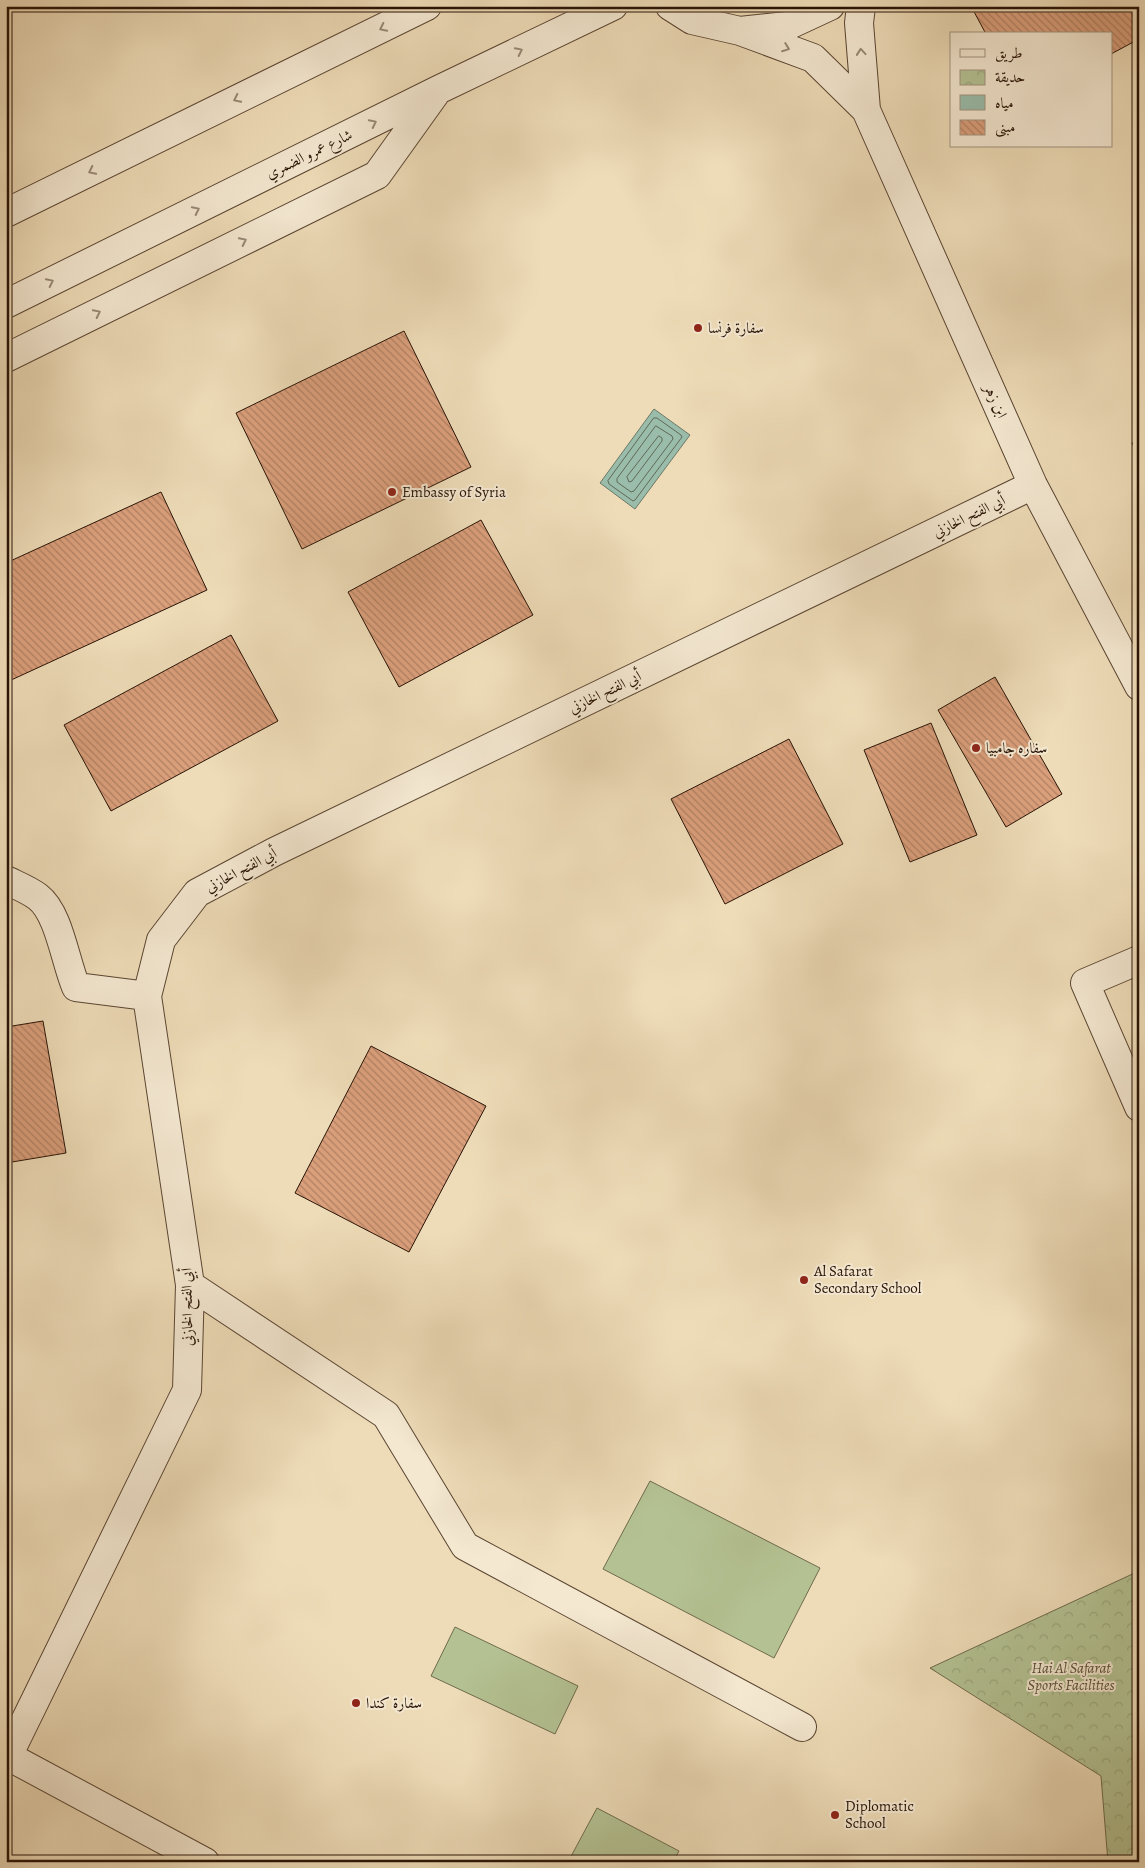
<svg xmlns="http://www.w3.org/2000/svg" width="1145" height="1868" font-family="Alegreya,Amiri,serif">
<style>
.grass{fill:#b4c293;stroke:#6e6a4c}
.park{fill:url(#park-crowns);stroke:#6e6a4c}
.water{fill:#9abcaa;stroke:#6c7868}
.lines{fill:none;stroke-linecap:round;stroke-linejoin:round}
.shore{stroke:#616858;stroke-width:1}
.building{fill:url(#building-back-hatch);stroke:#281306}
.minor-casing{stroke:#5a4532;stroke-width:30}
.minor{stroke:#f4e8d1;stroke-width:28}
.oneway{stroke:#988876}
.poi-dot{fill:#8f2418;stroke:#f4e8d1;stroke-width:2}
.labels{text-anchor:middle;dominant-baseline:central;stroke-width:4;stroke-linejoin:round;paint-order:stroke}
.street-label{font-size:15px;fill:#281306;stroke:#f4e8d1}
.poi-label{font-size:15px;fill:#281306;stroke:#f4e8d1;text-anchor:start}
.park-label{font-size:15px;font-style:italic;fill:#595037;stroke:#f4e8d1}
</style>
<defs>
<pattern id="park-crowns" width="20" height="18" patternUnits="userSpaceOnUse" patternTransform="scale(1.25)"><rect width="20" height="18" fill="#b4c293"/><path d="M2 6a3 3 0 1 1 6 0M12 15a3 3 0 1 1 6 0" fill="none" stroke="#9ba67d"/></pattern>
<pattern id="building-back-hatch" width="6" height="6" patternUnits="userSpaceOnUse" patternTransform="scale(1.25)"><rect width="6" height="6" fill="#da9f7b"/><path d="M-1 5l2 2M0 0l6 6M5-1l2 2" fill="none" stroke="#b18063"/></pattern>
</defs>
<rect width="100%" height="100%" fill="#eedcb8"/>
<filter id="stains"><feTurbulence type="fractalNoise" baseFrequency=".004" numOctaves="4"/><feColorMatrix values="0 0 0 0 .2 0 0 0 0 .09 0 0 0 0 .02 0 0 0 .5 -.17"/></filter>
<radialGradient id="worn" r=".72"><stop offset=".6" stop-color="#630" stop-opacity="0"/><stop offset="1" stop-color="#630" stop-opacity=".3"/></radialGradient>
<!-- grass -->
<path class="grass" d="M650,1481L820,1568L774,1658L603,1569Z
M455,1627L578,1686L555,1734L431,1676Z
M597,1808L679,1851L673,1862H568Z"/>
<!-- park -->
<path class="park" d="M1139,1571V1862H1108L1101,1776L930,1668Z"/>
<!-- water -->
<path class="water" d="M654,409L690,435L635,509L600,483Z"/>
<g class="lines">
<!-- shore -->
<path class="shore" d="M654,418H657L681,435L682,437L635,500L633,501L609,484L608,481Z
M656,426L672,436L673,439L634,491L631,492L617,482V479Z
M659,436L662,438V441L632,481L629,482L627,477Z"/>
</g>
<!-- building -->
<path class="building" d="M975,6H1139V39L1111,54V34H986L972,8Z
M404,331L471,467L302,549L236,413Z
M1139,439V457L1132,443Z
M161,492L207,590L9,681L6,675V563Z
M481,520L533,615L399,687L348,592Z
M231,635L278,721L111,811L64,725Z
M995,677L1062,794L1006,827L938,710Z
M931,723L977,835L910,862L864,750Z
M789,739L843,844L725,904L671,799Z
M43,1021L66,1153L6,1163V1027Z
M371,1046L486,1106L409,1252L295,1193Z"/>
<g class="lines">
<!-- minor casing -->
<g class="minor-casing">
<path id="minor" d="M670,6L692,20L740,31L787,26L830,6
M740,31L813,58L866,110L859,23L861,6
M866,110L1033,485L1139,686
M6,213L427,6
M6,304L438,90L613,6
M6,358L377,175L435,94
M6,880C16,885 29,890 38,897C59,913 65,961 76,987L147,996
M1139,960L1085,983L1139,1107
M190,1285L386,1415L465,1546L802,1727
M6,1755L205,1862
M8,1756L187,1390L190,1285L147,996L161,940L197,893L274,852L1033,485"/>
</g>
<!-- minor -->
<use href="#minor" class="minor"/>
</g>
<!-- one-way arrows -->
<defs><path id="oneway-chevron" d="M-2-3.5L2.5 0L-2 3.5" fill="none" stroke-width="1.6" stroke-linecap="round" stroke-linejoin="round" transform="scale(1.25)"/></defs>
<g class="oneway">
<use href="#oneway-chevron" transform="translate(383 28) rotate(154)"/>
<use href="#oneway-chevron" transform="translate(786 48) rotate(21)"/>
<use href="#oneway-chevron" transform="translate(519 51) rotate(-26)"/>
<use href="#oneway-chevron" transform="translate(861 52) rotate(-95)"/>
<use href="#oneway-chevron" transform="translate(237 99) rotate(154)"/>
<use href="#oneway-chevron" transform="translate(373 123) rotate(-26)"/>
<use href="#oneway-chevron" transform="translate(92 171) rotate(154)"/>
<use href="#oneway-chevron" transform="translate(196 210) rotate(-26)"/>
<use href="#oneway-chevron" transform="translate(243 241) rotate(-26)"/>
<use href="#oneway-chevron" transform="translate(50 282) rotate(-26)"/>
<use href="#oneway-chevron" transform="translate(97 313) rotate(-26)"/>
</g>
<!-- markers -->
<g class="poi-dot">
<circle cx="698" cy="328" r="5"/>
<circle cx="392" cy="492" r="5"/>
<circle cx="976" cy="748" r="5"/>
<circle cx="804" cy="1280" r="5"/>
<circle cx="356" cy="1703" r="5"/>
<circle cx="835" cy="1815" r="5"/>
</g>
<g class="labels">
<!-- street labels -->
<g class="street-label">
<text transform="translate(309 154) rotate(-26)">شارع عمرو الضمري</text>
<text transform="translate(996 401) rotate(66)">ابن زهر</text>
<text transform="translate(969 516) rotate(-26)">أبي الفتح الخازني</text>
<text transform="translate(605 692) rotate(-26)">أبي الفتح الخازني</text>
<text transform="translate(241 870) rotate(-28)">أبي الفتح الخازني</text>
<text transform="translate(187 1307) rotate(-91)">أبي الفتح الخازني</text>
</g>
<!-- poi labels -->
<g class="poi-label">
<text x="708" y="328">سفارة فرنسا</text>
<text x="402" y="492">Embassy of Syria</text>
<text x="986" y="748">سفاره جامبيا</text>
<text x="814" y="1271">Al Safarat<tspan x="814" dy="17">Secondary School</tspan></text>
<text x="366" y="1703">سفارة كندا</text>
<text x="845" y="1806">Diplomatic<tspan x="845" dy="17">School</tspan></text>
</g>
<!-- park labels -->
<g class="park-label">
<text x="1071" y="1668">Hai Al Safarat<tspan x="1071" dy="17">Sports Facilities</tspan></text>
</g>
</g>
<!-- margin -->
<rect width="1145" height="1868" fill="none" stroke="#eedcb8" stroke-width="25"/>
<rect x="8" y="8" width="1130" height="1853" fill="none" stroke="#281306" stroke-width="2.5"/>
<rect x="12" y="12" width="1120" height="1843" fill="none" stroke="#281306"/>
<!-- legend -->
<rect x="950" y="32" width="162" height="115" fill="#f4e8d1" stroke="#a29380"/>
<rect x="960" y="49" width="25" height="8" fill="#f4e8d1" stroke="#a29380"/>
<text x="995" y="58" font-size="15" fill="#281306">طريق</text>
<rect x="960" y="70" width="25" height="15" fill="url(#park-crowns)" stroke="#a29380"/>
<text x="995" y="82" font-size="15" fill="#281306">حديقة</text>
<rect x="960" y="95" width="25" height="15" fill="#9abcaa" stroke="#a29380"/>
<text x="995" y="108" font-size="15" fill="#281306">مياه</text>
<rect x="960" y="120" width="25" height="15" fill="url(#building-back-hatch)" stroke="#a29380"/>
<text x="995" y="132" font-size="15" fill="#281306">مبنى</text>
<rect width="100%" height="100%" filter="url(#stains)"/>
<rect width="100%" height="100%" fill="url(#worn)"/>
</svg>
